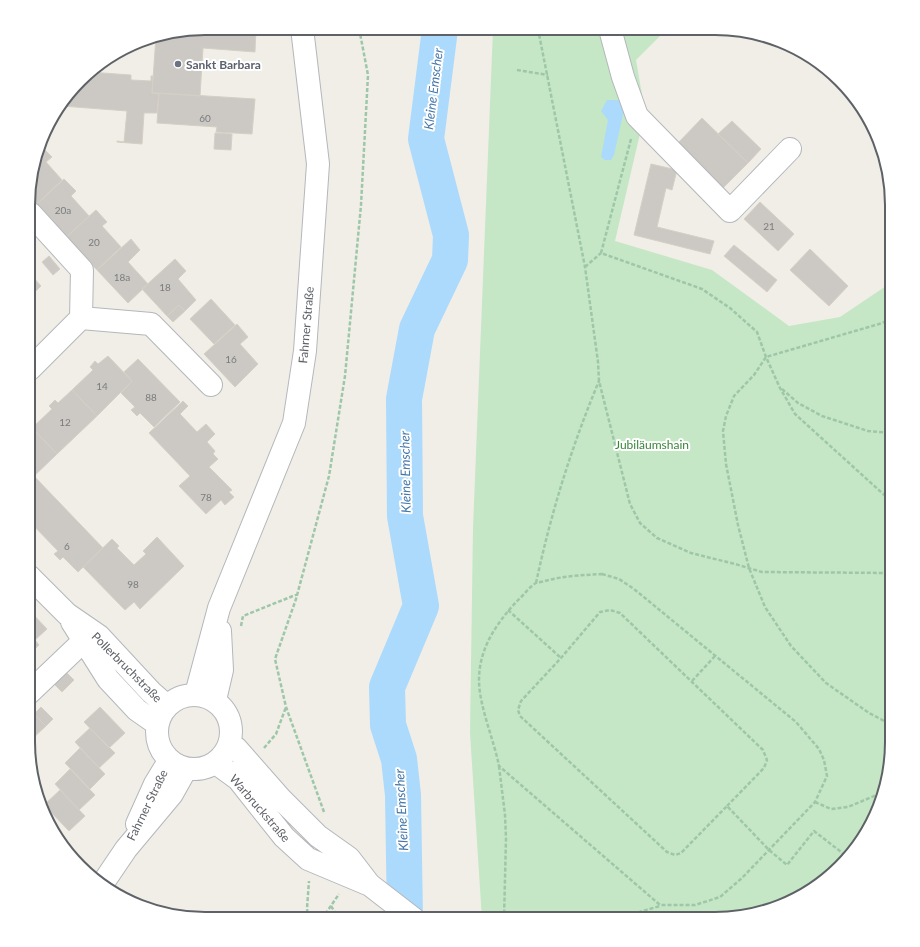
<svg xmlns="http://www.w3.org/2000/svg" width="920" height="947" font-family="Lato,sans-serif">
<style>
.green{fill:#c5e7c5}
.water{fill:#abdafd}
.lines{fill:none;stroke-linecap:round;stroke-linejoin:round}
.river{stroke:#abdafd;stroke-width:36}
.building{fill:#ccc9c4;stroke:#d5d0c5}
.minor-casing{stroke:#b4b7bb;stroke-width:24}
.path{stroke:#9ec7a9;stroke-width:2.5;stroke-dasharray:4 2;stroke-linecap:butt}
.minor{stroke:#fff;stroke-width:22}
.worship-dot{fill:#6b7280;stroke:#fff;stroke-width:1.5}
.labels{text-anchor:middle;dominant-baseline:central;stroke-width:4;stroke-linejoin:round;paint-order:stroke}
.number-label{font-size:10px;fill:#7a7c7e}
.worship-label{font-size:12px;font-weight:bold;fill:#5b616d;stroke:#fff;text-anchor:start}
.street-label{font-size:12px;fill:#5e6267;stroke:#fff}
.park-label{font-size:12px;fill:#38853a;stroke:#fff}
.water-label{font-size:13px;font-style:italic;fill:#4375a7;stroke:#fff}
.rim{fill:none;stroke:#5e6267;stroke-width:2}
</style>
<rect width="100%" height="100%" fill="#f0eee7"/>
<!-- green -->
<path class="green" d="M493,29H667L636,60L645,112L615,241L712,270L789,326L840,317L892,282V753L868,830L814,889L772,910L726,919H482L470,733L473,528Z"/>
<!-- water -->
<path class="water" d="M607,100H621L624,110L614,155L611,160H605L601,157L608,120L601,111Z"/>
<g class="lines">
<!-- river -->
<path class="river" d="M405,919L403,795L399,759L388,725L387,687L421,606L405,516L404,399L417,329L450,260L451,235L426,139L440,29"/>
</g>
<!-- building -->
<path class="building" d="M205,28H256L255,52L203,48L200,96L152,93L156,36Z
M89,72L131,75V80L151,81V76H153L152,93H159L157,113H144L142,144L117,142V141L124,142L127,111L62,106V104Z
M159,93L255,99L252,134L216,132L217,127L157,123Z
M702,118L748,163L723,188L678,143Z
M732,121L761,149L748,163L718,134Z
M215,133L232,134L231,150L214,149Z
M41,146L52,157L46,162L62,180L36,205L31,200V171Z
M651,164L677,170L672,190L666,188L657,227L714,241L710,254L634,235Z
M64,179L76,191L71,196L89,216L67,237L37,204Z
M760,202L794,234L778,251L744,219Z
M96,210L107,222L102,226L121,247L97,270L66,237Z
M131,239L140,250L128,262L148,284L128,303L97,270Z
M734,245L777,280L767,292L724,256Z
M810,249L848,286L829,306L790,270Z
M49,256L60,269L53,275L42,262Z
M175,259L186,271L178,279L196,300L185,311L179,305L167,316L142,289Z
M31,275L41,286L31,296Z
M211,299L235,325L214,344L190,319Z
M179,305L185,311L173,322L167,316Z
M237,324L248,337L240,344L258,364L235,387L204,354Z
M108,356L132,381L97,416L72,390L93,370L90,367L95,361L98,364Z
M138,359L180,402L154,427L140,413L137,416L131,410L135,407L121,393L132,381L124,372Z
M72,390L97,416L57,454L32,428L52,409L49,406L55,400L58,403Z
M183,401L188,406L180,414L197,432L206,424L215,434L207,442L215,451L213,454L218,459L209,467L232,490L229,492L234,497L225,505L221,500L206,514L179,486L190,476L149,433Z
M32,428L57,454L30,480V430Z
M34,476L103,548L78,572L63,557L60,560L54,554L58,551L30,522V480Z
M157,537L184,566L140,609L134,602L125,610L83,567L112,539L119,546L117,548L134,565L146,554L143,551Z
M29,610L47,629L35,640L39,645L29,654Z
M62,668L74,680L62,692L49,679Z
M41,707L53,719L46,726L34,714Z
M100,707L125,733L109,748L84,722Z
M34,714L46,726L33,738L28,733L29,719Z
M90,728L115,753L99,768L75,742Z
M28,733L33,738L28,743Z
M80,748L105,774L90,789L65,763Z
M70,769L95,795L79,810L55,784Z
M60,790L85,816L69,831L44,805Z"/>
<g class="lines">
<!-- minor casing -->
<g class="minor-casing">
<path id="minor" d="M610,29L623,77L637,116L730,211L790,149
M31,214L82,270L81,318L151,324L211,385
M30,369L81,318
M29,576L67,614L99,636L151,692L167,706
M72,622L108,679L137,710L157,724
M29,693L93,632
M196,694L219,608L294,423L305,351L318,164L302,28
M157 732a37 37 0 1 1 74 0a37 37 0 1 1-74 0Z
M215,700L222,670L220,631
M229,745L236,748L280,798L318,836L349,858L369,884
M216,763L238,779L284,837L308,859L370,885L414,919
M137,824L155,784L169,761
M103,883L126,849L172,794L186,769"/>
</g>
<!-- path -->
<path class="path" d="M538,29L585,267L598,362L599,381L630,504L640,523L657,538L691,553L735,564L762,572L892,573
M517,70L548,75
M631,139L601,253L702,289L730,308L757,332L766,357L780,388L795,414L892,502
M585,267L601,253
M892,319L879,324L766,357L754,375L734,396L726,416L723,431L726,464L738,525L749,568L765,607L791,646L826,683L869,713L892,725
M782,389L798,403L822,416L868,431L892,433
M602,574L619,579L634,589L796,722L819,749L824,760L827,776L815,802L742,878L720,897L695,905H660L499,766C494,740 479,706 479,680C479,647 498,621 520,598C525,594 530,586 536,583C538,582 542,582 545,581C563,576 583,575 602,574Z
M536,583C551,513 571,448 599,381
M508,610L561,658
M241,626L243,616L298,594
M692,681L715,656
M264,748L276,734L286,707
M499,766L505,815L506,838L504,919
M815,802L831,809L848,807L879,794
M727,806L764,768L767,760L763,750L620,613L610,610L600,612L561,658L521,701L518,710L520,716L667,852L675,855L681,853L727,806L769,850L787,865L814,831L845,855
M324,812L286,707L275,659L296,599L329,476L345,376L361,205L368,75L359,28
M331,906L339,919
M308,919L307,908L309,881
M322,919L339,894
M615,919L660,906"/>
<!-- minor -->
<use href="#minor" class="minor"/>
</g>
<!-- markers -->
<circle class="worship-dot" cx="178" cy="64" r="4"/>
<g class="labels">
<!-- number labels -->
<g class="number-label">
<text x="205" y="118">60</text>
<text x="63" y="210">20a</text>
<text x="769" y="226">21</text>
<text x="94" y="242">20</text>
<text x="122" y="277">18a</text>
<text x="165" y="287">18</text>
<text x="231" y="359">16</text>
<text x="102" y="386">14</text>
<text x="151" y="397">88</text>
<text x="65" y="422">12</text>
<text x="206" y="497">78</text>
<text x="67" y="546">6</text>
<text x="133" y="584">98</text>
</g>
<!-- worship labels -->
<g class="worship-label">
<text x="186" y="64">Sankt Barbara</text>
</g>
<!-- street labels -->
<g class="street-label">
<text transform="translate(306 325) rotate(-85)">Fahrner Straße</text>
<text transform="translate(127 667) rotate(45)">Pollerbruchstraße</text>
<text transform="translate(147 805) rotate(-64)">Fahrner Straße</text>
<text transform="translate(260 808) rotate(49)">Warbruckstraße</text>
</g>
<!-- park labels -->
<g class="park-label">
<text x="652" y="444">Jubiläumshain</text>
</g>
<!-- water labels -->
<g class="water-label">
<text transform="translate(433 89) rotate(-83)">Kleine Emscher</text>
<text transform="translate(405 472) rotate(-91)">Kleine Emscher</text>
<text transform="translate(401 810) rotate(-93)">Kleine Emscher</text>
</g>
</g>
<!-- crop -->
<path d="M0 0H920V947H0ZM205 35H715A170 170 0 0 1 885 205V742A170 170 0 0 1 715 912H205A170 170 0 0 1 35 742V205A170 170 0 0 1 205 35Z" fill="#fff" fill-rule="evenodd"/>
<path class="rim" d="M205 35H715A170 170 0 0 1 885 205V742A170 170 0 0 1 715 912H205A170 170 0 0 1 35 742V205A170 170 0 0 1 205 35Z"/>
</svg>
